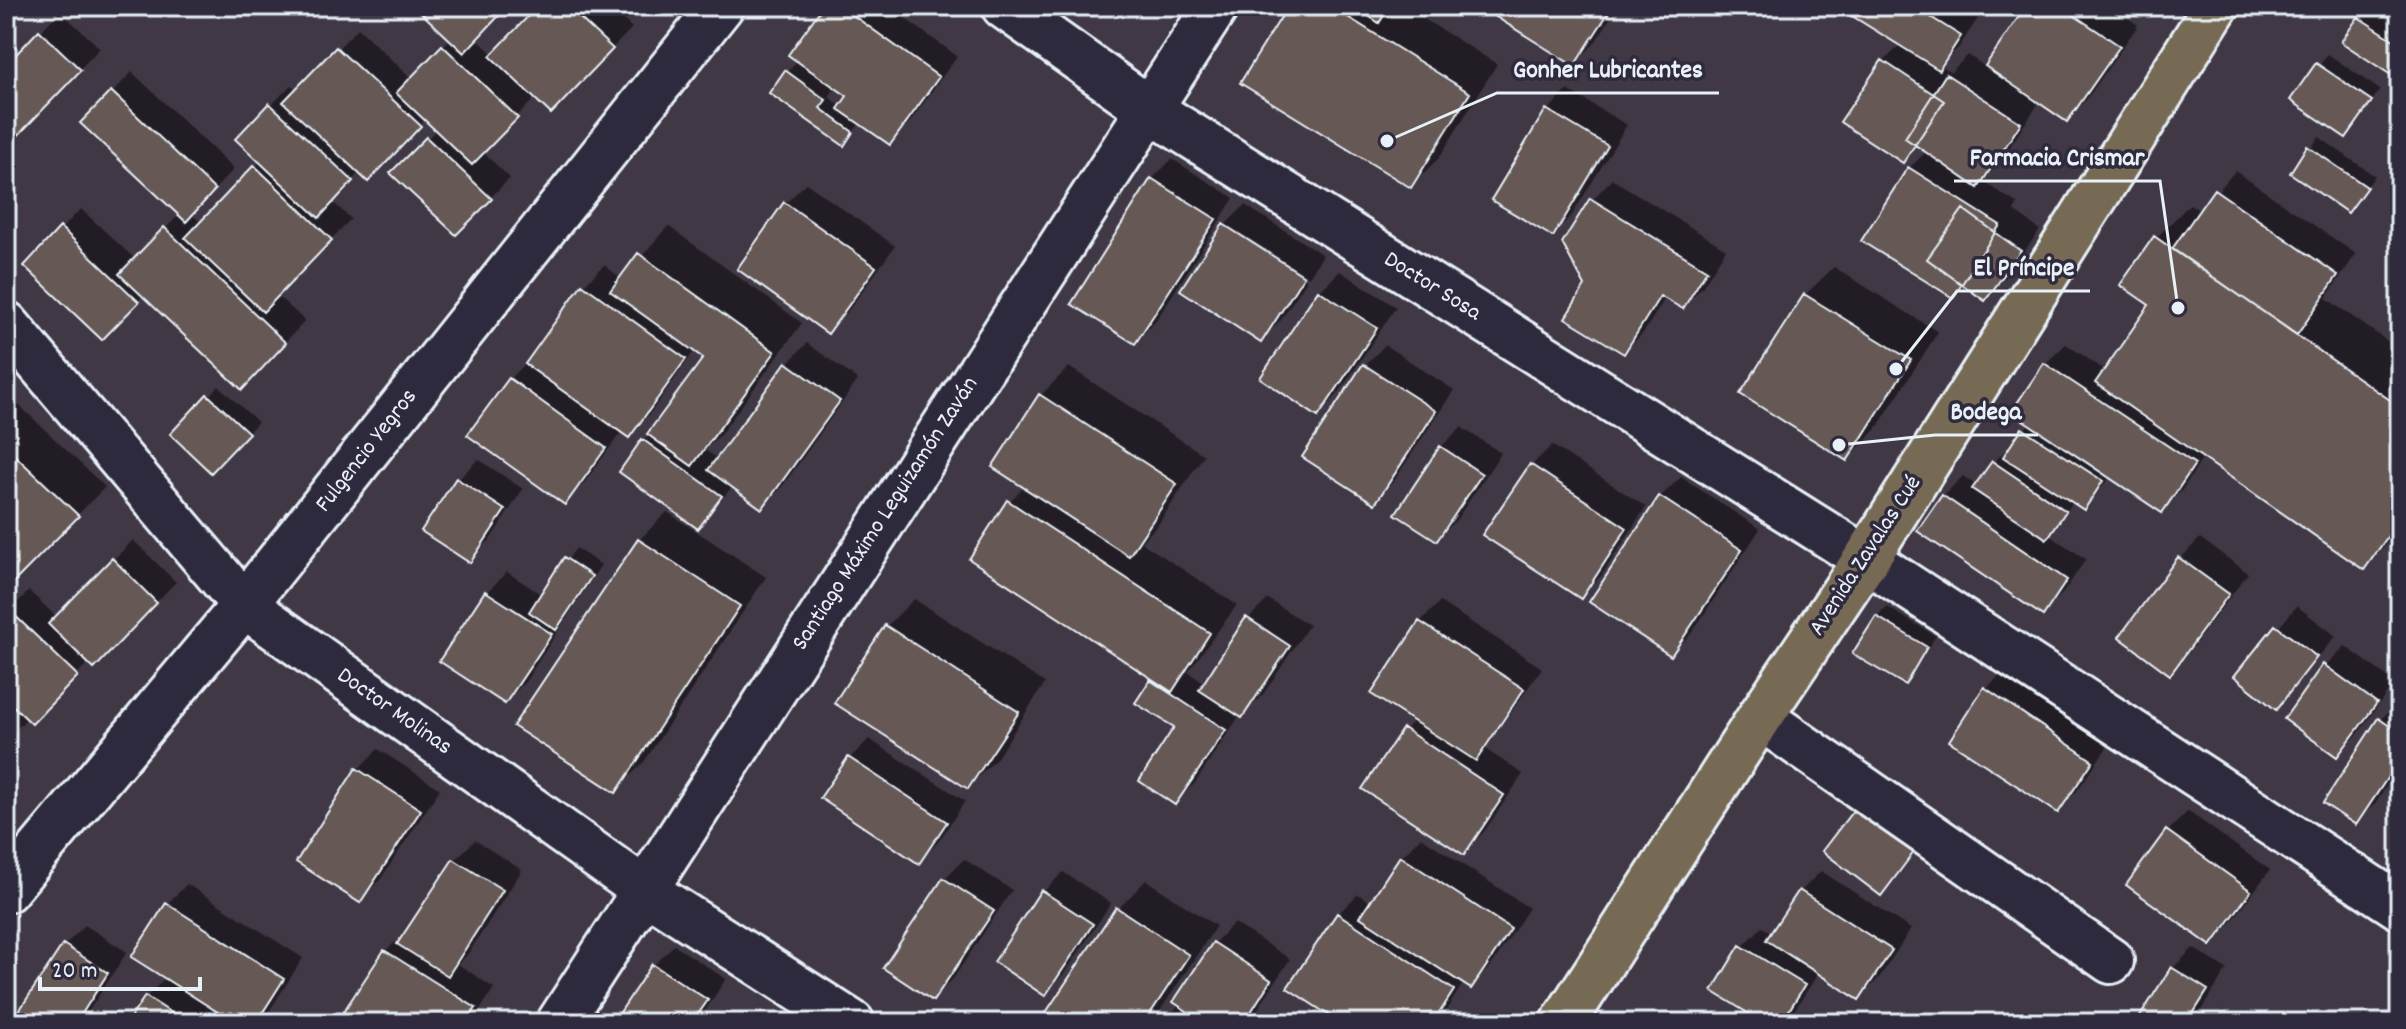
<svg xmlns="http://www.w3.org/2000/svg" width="2406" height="1029" font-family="Dekko,sans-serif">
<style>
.shadow{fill:#0007;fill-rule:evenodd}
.building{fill:#665854;stroke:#e8f1f8;stroke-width:2}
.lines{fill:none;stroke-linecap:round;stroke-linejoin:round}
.minor-casing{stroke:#e8f1f8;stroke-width:50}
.major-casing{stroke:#e8f1f8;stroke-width:50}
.minor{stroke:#2f2a3d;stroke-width:44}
.major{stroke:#766a55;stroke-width:44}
.labels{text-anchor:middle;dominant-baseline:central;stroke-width:7;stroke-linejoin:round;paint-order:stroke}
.street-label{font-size:24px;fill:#e8f1f8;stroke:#2f2a3d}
.leader{fill:none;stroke:#e8f1f8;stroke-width:3}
.callout-dot{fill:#e8f1f8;stroke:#2f2a3d;stroke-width:3}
.callout-label{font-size:26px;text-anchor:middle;font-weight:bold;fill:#e8f1f8;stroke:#2f2a3d;stroke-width:7;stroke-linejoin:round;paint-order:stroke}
</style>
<rect width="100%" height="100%" fill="#403844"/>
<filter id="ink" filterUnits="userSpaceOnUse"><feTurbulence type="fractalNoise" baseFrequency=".0125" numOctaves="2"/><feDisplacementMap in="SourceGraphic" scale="16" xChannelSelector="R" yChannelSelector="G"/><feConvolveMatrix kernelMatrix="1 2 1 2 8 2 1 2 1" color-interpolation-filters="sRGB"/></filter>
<g filter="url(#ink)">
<!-- shadow -->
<path class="shadow" d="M417,6H507L476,38L494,55L541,6H609L632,28L571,91L536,97L483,152L510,178L456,233L393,173L437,129L426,119L388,159L360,172L332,201L351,219L277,295L305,321L262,367L144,295L102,337L61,229L81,209L135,259L180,214L83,123L132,72L234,169L191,214L202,223L261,161L238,139L291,85L297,90L358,28L412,79L451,38Z
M826,6H888L957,56L910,122L889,142L861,122L844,143L772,92L798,59ZM836,86L850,96L842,107L829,97Z
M1290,6H1403L1497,64L1439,158L1410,186Z
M1501,6H1618L1594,44L1574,64Z
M1859,6H1965L1980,15L1959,47L1941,65L1951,72L1968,55L1987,68L2028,6H2110L2138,25L2087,99L2067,119L2040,101L1998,165L1982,181L2018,204L2014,211L2040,230L2005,278L1985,298L1965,284L1953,296L1909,168L1927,151L1918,145L1903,160L1884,61L1901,44Z
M2370,8L2400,28V78L2344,42Z
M60,11L100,48L6,146V68Z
M2328,54L2380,90L2346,135L2293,99Z
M1568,90L1627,125L1572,215L1552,235L1493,199L1548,110Z
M2319,137L2375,176L2348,211L2292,173Z
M1172,159L1234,198L1155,322L1135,342L1152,179Z
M2235,171L2356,254L2326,298L2400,350V530L2363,568L2204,457L2182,490L2162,510L2111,476L2084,508L2074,501L2049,535L2086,559L2063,593L2043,613L1943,496L1963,476L1977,486L1993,463L2003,453L2007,455L2030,422L2045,364L2066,344L2106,371L2152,305L2156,238L2190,204L2201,211Z
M1612,179L1726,249L1703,286L1683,307L1666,297L1644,332L1624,352L1587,286L1592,200Z
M806,183L895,246L848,311L827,331L739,269L786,203Z
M1245,205L1323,255L1309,277L1226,224Z
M1226,224V228L1307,280L1281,320L1261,340L1182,289Z
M668,226L802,323L720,435L705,450L718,459L787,364L807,343L858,380L782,487L762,507L733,486L698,526L644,441L706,357L695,350L649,415L628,435L622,431L585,482L565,502L510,379L531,358L583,286L604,265L622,279Z
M1834,267L1938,332L1875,431L1847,459L1805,295Z
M1340,271L1396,307L1338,394L1318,415L1263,378L1320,291Z
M1385,345L1454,390L1394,481L1374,501L1365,365Z
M1069,367L1204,455L1157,526L1141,542L1237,605L1188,672L1205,684L1248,619L1268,599L1309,625L1262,696L1240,715L1195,783L1175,803L1177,727L1151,682L1155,678L1009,502L1025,486L1041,395Z
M219,386L258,422L211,470L172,434Z
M19,405L105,487L6,588V418Z
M1461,427L1501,453L1457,519L1437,539L1397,513L1441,447Z
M1552,445L1646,507L1601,576L1580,596L1532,465Z
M478,459L523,489L490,540L470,560L458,480Z
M1681,477L1760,529L1691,634L1671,654L1660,497Z
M667,512L766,577L644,762L616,790L639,540Z
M2200,538L2248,573L2189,652L2169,672L2180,559Z
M133,540L176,582L94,666L89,662L32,721L28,717L6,740V614L29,591L57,617Z
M576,548L601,565L525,682L505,702L442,660L487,592L507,572L542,595Z
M914,599L1045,683L996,759L968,787L886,627Z
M1440,602L1542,668L1485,749L1523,774L1484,832L1464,852L1404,730L1415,719L1420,622Z
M2297,606L2336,636L2276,707L2237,676Z
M1887,607L1936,636L1904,682L1877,617Z
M2345,646L2395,682L2357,735L2337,755L2325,666Z
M2006,669L2112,740L2077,791L2057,811L1986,689Z
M2400,700V766L2376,802L2356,822L2380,720Z
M869,739L965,801L939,841L919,861L849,759Z
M378,749L440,789L380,880L360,900L358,769Z
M1857,809L1933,831L1881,893Z
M2188,811L2270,870L2230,924L2210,944L2168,831Z
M1421,837L1529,908L1491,966L1471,986L1464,982L1438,1023H1344L1338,914L1358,894L1372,903L1401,857Z
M475,840L522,870L468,954L458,964L494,988L472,1023H343L385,951L407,932L455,860Z
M964,859L1012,890L953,979L933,999L944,879Z
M1821,871L1911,929L1879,978L1859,998L1819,972L1796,1008L1781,1023H1740L1751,1012L1742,947L1762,927L1773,933L1801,891Z
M1063,872L1111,903L1065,973L1045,993L1043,892Z
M1146,880L1216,926L1152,1023H1042L1118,909Z
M187,884L303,958L270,1010L257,1023H129L146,997L166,977L167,904Z
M1234,923L1290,959L1252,1018L1247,1023H1162L1180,1004L1214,943Z
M85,925L127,952L81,1023H14L65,945Z
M674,945L726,979L697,1023H615L654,965Z
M2193,948L2227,969L2193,1023H2138L2173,968Z
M2223,1010L2246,1023H2210Z
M2365,1015L2377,1023H2357Z"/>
<!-- building -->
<path class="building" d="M414,6H508L464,53Z
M538,6H567L613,49L551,114L490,56Z
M823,6H840L939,77L890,145L838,109L847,96L788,55Z
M1288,6H1330L1470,93L1411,188L1240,83Z
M1354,6H1390L1379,23Z
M1499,6H1613L1574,66L1493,15Z
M1856,6H1913L1961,36L1939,70L1849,14Z
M2026,6H2060L2120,46L2067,122L1985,66Z
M2358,17L2400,44V81L2341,42Z
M39,30L81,70L6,148V65Z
M442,45L518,118L472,165L396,93Z
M336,47L421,126L368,182L283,102Z
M1882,60L1944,101L1903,163L1840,122Z
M2316,63L2372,101L2346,138L2290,100Z
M785,70L826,100L820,108L853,132L844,146L769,93Z
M1946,74L2021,123L1978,188L1905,138Z
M111,91L215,190L186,222L80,123Z
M269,103L353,181L319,218L235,139Z
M1546,109L1608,146L1553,237L1491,200Z
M426,137L492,199L456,235L390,173Z
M2307,146L2367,187L2348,213L2290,173Z
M254,165L332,240L263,312L185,238Z
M1908,167L2000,225L1953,298L1861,241Z
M1151,178L1216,219L1135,344L1071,304Z
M2214,189L2338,275L2297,335L2172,249Z
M1590,198L1707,270L1683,309L1660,296L1624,354L1565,318L1585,286L1562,243Z
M784,202L876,267L828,334L737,269Z
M1963,209L2021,251L1985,301L1927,259Z
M1223,224L1304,276L1261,343L1180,290Z
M60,227L139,302L102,340L24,266Z
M164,227L286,343L242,390L119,274Z
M2154,236L2400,407V519L2364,570L2095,383L2149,305L2120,285Z
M638,253L775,352L692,466L647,434L703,358L610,291Z
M582,284L686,359L629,438L525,364Z
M1318,290L1377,328L1318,417L1260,378Z
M1804,294L1911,360L1847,461L1740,394Z
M786,362L840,401L762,509L708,470Z
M2044,363L2195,464L2162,513L2011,412Z
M1363,364L1436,411L1375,504L1302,457Z
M509,378L606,448L565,505L467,435Z
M207,394L249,433L211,473L170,434Z
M1039,394L1177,484L1129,556L992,467Z
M2022,428L2103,481L2084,510L2003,457Z
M642,439L722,496L698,529L619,472Z
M1440,446L1482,474L1437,541L1395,514Z
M6,447L79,516L6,590Z
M1992,461L2066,511L2047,539L1972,489Z
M1530,464L1627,528L1581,599L1482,535Z
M456,478L505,510L470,563L421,531Z
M1942,495L2067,580L2043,616L1917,531Z
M1659,496L1742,550L1671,656L1589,602Z
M1007,500L1210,633L1172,692L969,559Z
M638,539L740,606L616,793L513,726Z
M564,557L592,576L556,630L529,612Z
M2178,557L2229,594L2170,675L2119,637Z
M112,558L157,603L94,669L48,624Z
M485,591L552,634L505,704L439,661Z
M8,609L78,676L32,724L6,699Z
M1876,616L1927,647L1905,685L1852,654Z
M1246,617L1290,646L1242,718L1199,690Z
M1419,621L1524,689L1476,761L1371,694Z
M885,625L1019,712L968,789L834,703Z
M2275,625L2317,657L2276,710L2234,676Z
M2323,664L2377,703L2337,757L2284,719Z
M1150,680L1226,730L1175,805L1139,781L1174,727L1135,703Z
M1984,687L2093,761L2058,813L1949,741Z
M2378,718L2400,733V759L2356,825L2323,803Z
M1403,728L1504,795L1464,855L1362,789Z
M848,757L947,822L919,864L820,798Z
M356,768L421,810L360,903L296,862Z
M1855,808L1914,852L1881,896L1822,851Z
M2166,830L2251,891L2211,946L2126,885Z
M1400,856L1511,929L1471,989L1360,917Z
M453,859L503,890L448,976L397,944Z
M943,878L994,911L933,1001L883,968Z
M1041,890L1093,924L1045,996L994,962Z
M1799,890L1892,950L1859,1000L1766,940Z
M166,903L284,979L256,1023H235L131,957Z
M1116,907L1189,955L1144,1023H1039Z
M1337,913L1454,990L1433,1023H1341L1287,988Z
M1213,942L1271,980L1244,1023H1205L1173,1002Z
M63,944L108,973L76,1023H11Z
M1740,945L1805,985L1781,1023H1764L1712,991Z
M384,950L476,1008L466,1023H349L340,1017Z
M652,964L708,1000L692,1023H613Z
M2171,967L2208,990L2187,1023H2136Z
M145,996L187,1023H127Z"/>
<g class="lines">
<!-- minor casing -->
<g class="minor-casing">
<path id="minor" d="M1004,6L1149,109L1866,559L2400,907
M6,324L244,605L643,889L852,1023
M1760,717L2111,961
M6,890L244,605L721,6
M559,1023L1216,6"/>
</g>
<!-- major casing -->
<g class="major-casing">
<path id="major" d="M1563,1023L1760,717L1866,559L2216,6"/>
</g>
<!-- minor -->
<use href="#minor" class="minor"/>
<!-- major -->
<use href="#major" class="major"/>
</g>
</g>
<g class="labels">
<!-- street labels -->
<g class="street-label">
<text transform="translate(1432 287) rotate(32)">Doctor Sosa</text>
<text transform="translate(367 451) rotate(-52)">Fulgencio Yegros</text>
<text transform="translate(886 514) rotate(-57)">Santiago Máximo Leguizamón Zaván</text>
<text transform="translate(1866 556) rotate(-57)">Avenida Zavalas Cué</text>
<text transform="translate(394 712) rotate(35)">Doctor Molinas</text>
</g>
</g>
<!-- callouts -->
<path class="leader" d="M1387 141L1497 93H1719M2178 308L2160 181H1954M1896 369L1957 291H2090M1839 445L1935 435H2038"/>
<g class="callout-dot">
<circle cx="1387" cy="141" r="8"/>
<circle cx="2178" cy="308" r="8"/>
<circle cx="1896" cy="369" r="8"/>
<circle cx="1839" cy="445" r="8"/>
</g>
<g class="callout-label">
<text x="1608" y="77">Gonher Lubricantes</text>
<text x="2057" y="165">Farmacia Crismar</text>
<text x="2024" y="275">El Príncipe</text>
<text x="1986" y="419">Bodega</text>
</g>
<!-- margin -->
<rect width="2406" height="1029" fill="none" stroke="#2f2a3d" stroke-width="32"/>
<rect x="16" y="16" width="2374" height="997" fill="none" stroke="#e8f1f8" stroke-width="3" filter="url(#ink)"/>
<!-- scale -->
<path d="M40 977v12h160v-12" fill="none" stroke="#e8f1f8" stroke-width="4"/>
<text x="52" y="977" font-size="24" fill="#e8f1f8" stroke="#2f2a3d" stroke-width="6" paint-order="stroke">20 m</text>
</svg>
